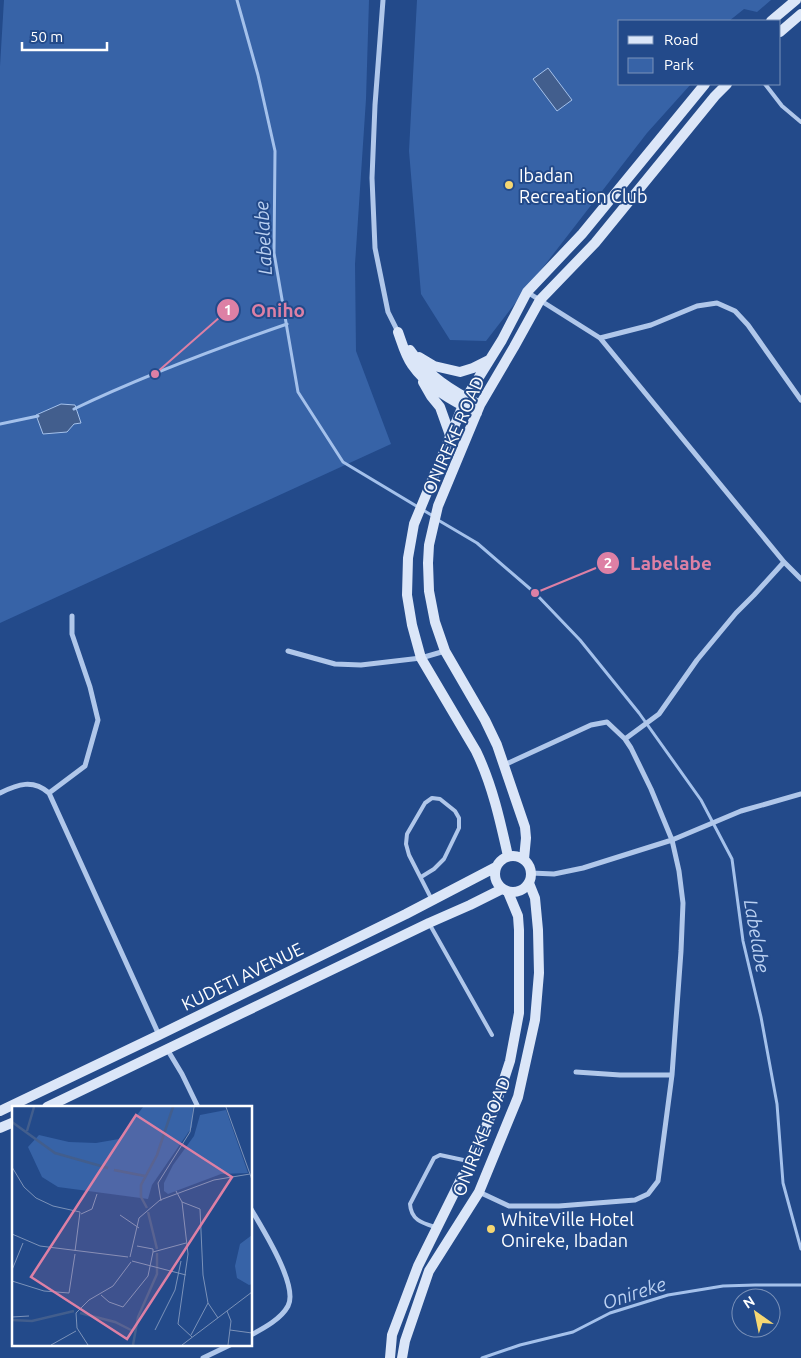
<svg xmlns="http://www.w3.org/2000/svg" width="801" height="1358" font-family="Ubuntu,sans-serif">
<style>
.green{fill:#3763a7}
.water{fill:#425e8d;stroke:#a4c1eb}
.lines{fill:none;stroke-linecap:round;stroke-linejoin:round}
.stream{stroke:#a4c1eb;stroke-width:3}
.lane{stroke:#b0c7ea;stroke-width:4}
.street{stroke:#b0c7ea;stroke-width:5}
.secondary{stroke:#dbe6f8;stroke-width:10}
.poi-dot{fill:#f6d772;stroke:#234a8a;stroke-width:2}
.labels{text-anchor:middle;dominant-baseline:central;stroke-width:4;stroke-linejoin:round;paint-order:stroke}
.poi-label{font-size:18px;fill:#fff;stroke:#234a8a;text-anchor:start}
.street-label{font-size:18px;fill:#fff;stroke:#234a8a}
.water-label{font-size:19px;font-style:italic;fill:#bbd1f2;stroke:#234a8a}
.inset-river{fill:none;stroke:#425e8d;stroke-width:2.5}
.inset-road{fill:none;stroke:#7b92b9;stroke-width:1}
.view{fill:#dd80a5;fill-opacity:0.15;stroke:#dd80a5;stroke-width:2.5}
.inset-edge{fill:none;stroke:#fff;stroke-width:2.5}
.leader{fill:none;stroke:#dd80a5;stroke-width:2}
.callout-dot{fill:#dd80a5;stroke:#234a8a;stroke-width:2}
.mark-label{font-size:15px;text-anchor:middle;font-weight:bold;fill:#fff}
.callout-label{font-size:19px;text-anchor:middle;font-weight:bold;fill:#dd80a5;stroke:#234a8a;stroke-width:4;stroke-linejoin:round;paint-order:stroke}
</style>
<rect width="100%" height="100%" fill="#234a8a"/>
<!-- green -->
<path class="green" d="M4,0H369L366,99L355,264L356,351L391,444L0,623V66Z
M417,0H771L757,12L744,9L729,21H620V84H691L647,133L486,341L450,340L421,294L409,151Z"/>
<!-- water -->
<path class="water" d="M548,68L572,100L557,111L533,79Z
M61,404L75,405L81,423L74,424L67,432L43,434L36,415Z"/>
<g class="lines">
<!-- stream -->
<path class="stream" d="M237,0L258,75L275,151L274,253L298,392L343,462L433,516
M74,409C143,376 215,349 287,324
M0,424L38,416
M438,520L477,543L535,593L580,640L639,713L701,800L732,859L743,941L761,1017L777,1104L783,1183L801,1249
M482,1358L520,1345L573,1332L610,1313L668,1295L723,1286L755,1285H801"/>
<!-- lane -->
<path class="lane" d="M765,84L782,106L801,122
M421,877L434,869L444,859L459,828V818L455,811L440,799L432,798L425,803L407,834L406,844L409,855L432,900
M430,925L492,1035
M435,1227C422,1223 411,1220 410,1204L434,1158L440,1155L468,1161"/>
<!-- street -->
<path class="street" d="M383,0L375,105L372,178L375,248L388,312L398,332
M527,292L600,338L784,562L801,579
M600,338L651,325L697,306L717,303L735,311L748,325L801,400
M288,651L335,664L361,665L421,658L445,651
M625,739L659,714L697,660L736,613L754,595L784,562
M0,793C18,784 33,779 49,793L159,1035
M49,793L85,766L98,720L90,687L72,634V616
M531,873L554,874L583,868L672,840L741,811L801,794
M167,1049L182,1074L198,1107
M576,1072L620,1075H672
M479,1192L509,1206H559L635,1200L648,1194L658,1181L672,1075L681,951L683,903L679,871L672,840L651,789L631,748L625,739L607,722L591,725L504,765
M251,1209C262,1228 299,1286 288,1306C281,1319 264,1328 251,1335
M203,1358L232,1344"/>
<!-- secondary -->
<path class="secondary" d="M771,21L796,0
M780,32L801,14
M398,332C402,343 405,355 412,365C427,387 453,401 477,413
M410,350C428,376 452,391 480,405
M419,357L434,366L460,372L473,368L489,360
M423,382L431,396L440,407L450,435
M495 874a18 18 0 1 1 36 0a18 18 0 1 1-36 0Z
M508,856C500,820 492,784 476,751L421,658L412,625L407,595L408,558L414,524L466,398L502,340L527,292L582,234L705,84
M524,859L526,838L525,827L497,745L485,720L445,651L435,622L429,591L428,563L429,545L438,506L480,405L514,347L540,300L595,243L715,96L727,84
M47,1107L429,923L470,905L502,889
M0,1111L159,1035L406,914L496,867
M0,1128L14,1122
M390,1358L392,1335L418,1266L470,1161L495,1107L510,1061L519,1013V930L518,916L508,892
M402,1358L405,1341L429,1271L479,1192L518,1097L535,1020L539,973L538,930L535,898L529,883"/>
</g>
<!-- markers -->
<g class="poi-dot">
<circle cx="509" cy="185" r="5"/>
<circle cx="491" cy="1229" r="5"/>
</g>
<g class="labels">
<!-- poi labels -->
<g class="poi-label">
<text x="519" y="175">Ibadan<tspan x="519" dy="21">Recreation Club</tspan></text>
<text x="501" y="1219">WhiteVille Hotel<tspan x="501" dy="21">Onireke, Ibadan</tspan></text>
</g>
<!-- street labels -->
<g class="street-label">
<text transform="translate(453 435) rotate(-66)">ONIREKE ROAD</text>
<text transform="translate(242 976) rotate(-26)">KUDETI AVENUE</text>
<text transform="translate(481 1136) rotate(-68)">ONIREKE ROAD</text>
</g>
<!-- water labels -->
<g class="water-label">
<text transform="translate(263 238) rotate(-93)">Labelabe</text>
<text transform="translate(757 936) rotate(80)">Labelabe</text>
<text transform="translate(634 1293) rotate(-18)">Onireke</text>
</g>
</g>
<!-- overview -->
<g transform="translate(12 1106)">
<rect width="240" height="240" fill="#234a8a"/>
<path d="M131,1H181L180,21L140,79L136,93L46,81L30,71L16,41L27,29L57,36L84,37L107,33ZM214,4L236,67L209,68L156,88L152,85V77L161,59L182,30L188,9ZM240,129V178L237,179L225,172L223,160L228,138Z" fill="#3763a7"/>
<path class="inset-river" d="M0,16L43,47L96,62M15,25L22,1M102,64L133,70M135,102L129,91V79L145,49L161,1M136,106L145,143M68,207L103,216L121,225M0,214L20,215L62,205M121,239L126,211L145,168V147"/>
<path class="inset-road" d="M214,1L238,68M0,61L12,81L24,92L41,100L68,106L63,145M164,85L170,96L176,148L166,218L180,231M149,95L146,77L178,26L182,1M170,96L188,103L191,169L196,197L206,212M69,108L80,103L85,88M108,109L127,122M0,128L28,140L116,151M125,140L141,143V146L174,137M118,151L127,112L148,94L202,74L238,68L240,74M120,155L174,169M0,164L11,137M0,175L32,185L57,187L63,148M89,189L97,196L111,201L136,170L141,146M215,205L219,215L216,239M0,211L17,210M143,224L163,184L169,155M218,224L240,227M179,229L196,197M39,239L64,225M76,239L65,222L64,207L77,194L101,180L119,156M170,239L240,186"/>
<path class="view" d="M124,9L220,71L115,233L19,171Z"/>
<rect width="240" height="240" class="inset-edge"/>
</g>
<!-- callouts -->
<path class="leader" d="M155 374L228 310M535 593L608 563"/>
<g class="callout-dot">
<circle cx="155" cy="374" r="5"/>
<circle cx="535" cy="593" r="5"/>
<circle cx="228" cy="310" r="12"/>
<circle cx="608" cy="563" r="12"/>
</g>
<g class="mark-label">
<text x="228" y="315">1</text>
<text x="608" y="568">2</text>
</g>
<g class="callout-label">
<text x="278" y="317">Oniho</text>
<text x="671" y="570">Labelabe</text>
</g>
<!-- legend -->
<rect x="618" y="20" width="162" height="65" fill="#234a8a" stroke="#7b92b9"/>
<rect x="628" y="36" width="25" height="8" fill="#dbe6f8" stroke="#7b92b9"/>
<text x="664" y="45" font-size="15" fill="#ffffff">Road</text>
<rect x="628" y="58" width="25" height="15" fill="#3763a7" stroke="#7b92b9"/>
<text x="664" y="70" font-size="15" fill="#ffffff">Park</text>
<!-- north arrow -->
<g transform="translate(756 1313) rotate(327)"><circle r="24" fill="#234a8a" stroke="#7b92b9"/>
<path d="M0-4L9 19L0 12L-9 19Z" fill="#f6d772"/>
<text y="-8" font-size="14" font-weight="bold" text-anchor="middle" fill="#ffffff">N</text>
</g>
<!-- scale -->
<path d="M22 42v8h85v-8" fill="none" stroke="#ffffff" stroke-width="2.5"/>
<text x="30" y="42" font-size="15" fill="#ffffff" stroke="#234a8a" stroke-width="4" paint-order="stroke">50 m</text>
</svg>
